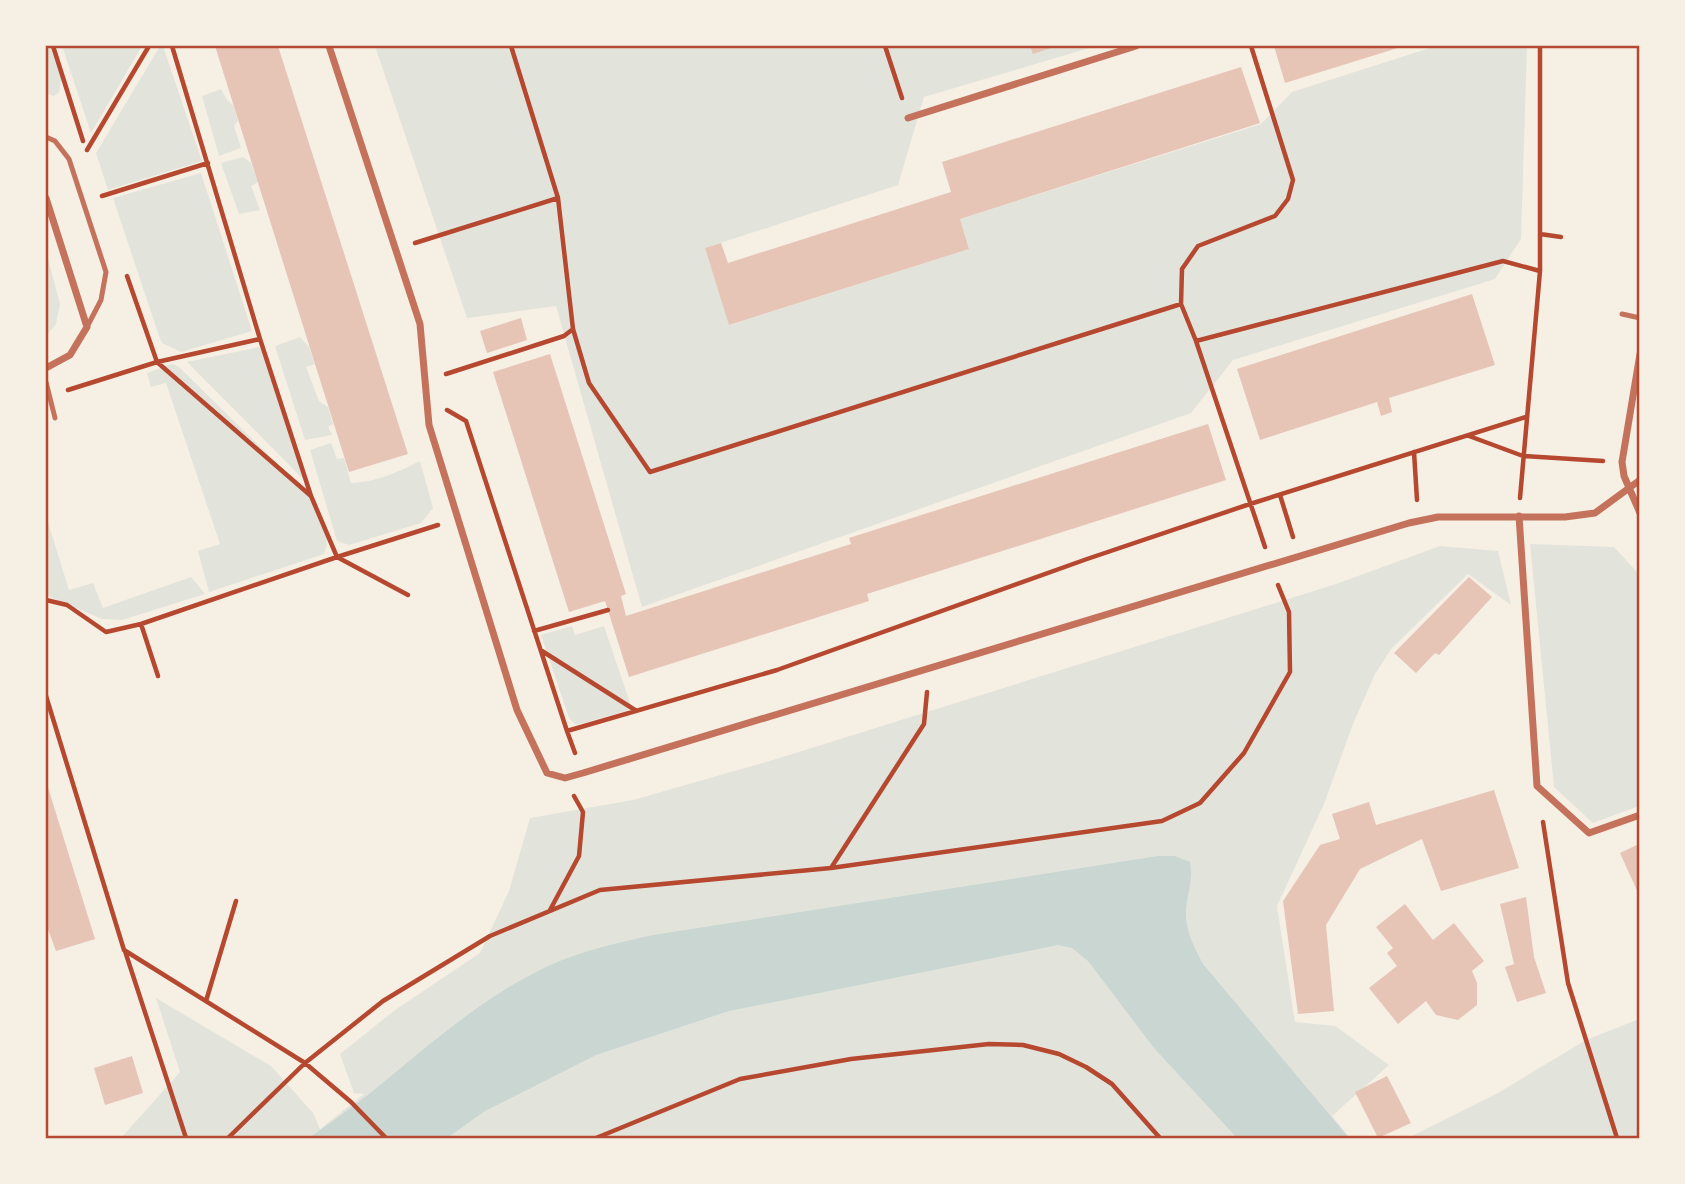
<svg xmlns="http://www.w3.org/2000/svg" width="1685" height="1184" font-family="'Open Sans',sans-serif">
<style>
.green{fill:#e2e4dc}
.water{fill:#c9d6d2}
.building{fill:#e6c5b7}
.lines{fill:none;stroke-linecap:round;stroke-linejoin:round}
.path{stroke:#b5482f;stroke-width:4.5}
.service{stroke:#c5725c;stroke-width:5}
.minor{stroke:#c5725c;stroke-width:7}
.neatline{fill:none;stroke:#b5482f;stroke-width:2.5}
</style>
<rect width="100%" height="100%" fill="#f6efe4"/>
<!-- green -->
<path class="green" d="M46,46H52L62,76L59,92L54,96L46,94Z
M62,46H142L91,133Z
M160,46H163L202,161L108,190L96,153Z
M375,46H1096L924,97L898,185L705,248L730,325L969,249L960,219L1261,124L1292,92L1436,46H1527L1521,239L1495,279L1233,360L1191,413L642,607L556,306L467,318Z
M221,89L227,100L234,106L238,121L234,126L241,148L219,156L202,96Z
M243,157L251,163L258,182L251,186L260,210L239,214L221,163Z
M201,173L252,331L181,352L162,343L159,336L113,198Z
M46,251L60,304L56,324L46,336Z
M300,337L309,347L315,364L306,367L319,401L328,407L333,424L328,427L332,435L305,440L275,346Z
M259,347L266,355L307,483L187,362Z
M172,364L179,367L307,493C319,509 333,534 324,554L209,592L198,551L220,544L166,383L151,387L147,373Z
M331,443L337,459L344,458L351,483C377,482 398,472 420,461L433,508L421,523L349,545L337,541L310,450Z
M46,516L69,590L93,583L103,608L191,577L205,594L122,620L102,619L46,595Z
M1530,544L1614,547L1639,574V806L1593,823L1554,787Z
M1440,546L1498,551L1511,605L1468,574L1392,648L1375,674L1353,724L1324,804L1277,906L1295,1022L1335,1026L1389,1065L1332,1116L1350,1138H121L180,1072L156,998L271,1066L313,1113L320,1129L364,1094L354,1093L340,1054L395,1010L480,953L509,891L530,818L633,800L773,760L1336,584Z
M572,626L575,635L604,626L631,706L626,711L576,725L569,718L541,635Z
M1639,1019V1138H1408L1498,1093L1586,1040Z"/>
<!-- water -->
<path class="water" d="M1158,856H1175L1190,862C1194,883 1185,898 1186,917C1187,934 1195,949 1203,964L1349,1138H1237L1154,1048L1088,961L1072,948L1058,945L729,1011L596,1055L485,1111L447,1138H309C329,1124 349,1109 369,1094C427,1047 478,1000 546,967C580,951 617,943 653,935Z"/>
<!-- building -->
<path class="building" d="M215,46H278L408,454L349,472Z
M1030,46H1057L1033,54Z
M1274,46H1404L1285,83Z
M1241,67L1260,123L960,219L969,249L729,325L705,248L721,243L728,263L951,192L942,162Z
M1472,294L1495,365L1389,398L1392,412L1381,416L1377,402L1260,440L1237,369Z
M521,318L527,340L487,353L480,331Z
M550,354L626,594L621,596L626,616L851,544L849,538L1208,424L1226,480L867,594L869,601L629,677L605,601L569,612L493,372Z
M1469,577L1492,597L1439,655L1435,653L1416,673L1394,653Z
M46,781L95,939L56,951L46,924Z
M1494,790L1519,868L1441,891L1422,839L1360,869L1326,925L1334,1011L1298,1014L1283,901L1320,845L1340,839L1332,814L1369,802L1376,825Z
M1639,844V895L1620,853Z
M1526,897L1534,957L1546,993L1517,1002L1505,967L1514,964L1500,904Z
M1405,904L1433,940L1454,923L1484,961L1472,971L1477,983V1005L1458,1020L1436,1015L1426,1001L1398,1024L1369,988L1397,966L1387,953L1393,948L1376,927Z
M132,1056L143,1093L105,1105L94,1068Z
M1387,1076L1411,1123L1378,1138L1355,1092Z"/>
<g class="lines">
<!-- path -->
<path class="path" d="M53,46L83,141
M172,46L260,339L311,496L337,557L408,595
M511,46L558,198L573,329L589,383L650,472L1181,304L1196,341L1503,261L1540,271
M885,46L902,98
M87,150L149,46
M102,196L208,163
M1540,234L1561,237
M415,243L558,198
M127,276L157,362L311,496
M1181,304L1182,269L1198,246L1275,216L1288,199L1293,180L1251,46
M1196,341L1265,547
M446,374L564,336L573,329
M68,390L157,362L260,339
M447,410L466,421L567,731L777,670L1087,559L1250,504L1526,417
M1469,436L1523,456L1603,461
M1414,452L1417,500
M1280,495L1293,537
M1520,498L1540,271V46
M46,600L67,605L106,632L141,624L337,557L438,525
M141,624L158,676
M534,631L608,610
M542,651L635,710
M46,696L124,950L305,1063L351,1102L386,1138
M567,731L575,753
M1543,822L1568,983L1617,1138
M831,868L1162,821L1200,803L1244,753L1290,672L1289,612L1278,585
M550,910L579,856L583,812L574,796
M125,951L186,1138
M206,1001L236,901
M228,1138L305,1063L383,1001L490,936L600,890L831,868L924,724L927,692
M596,1138L740,1079L851,1059L989,1044L1023,1045L1059,1054L1086,1067L1112,1084L1160,1138"/>
<!-- service -->
<path class="service" d="M46,137L55,141L69,159L106,272L101,300L87,327
M1622,314L1640,318
M46,382L55,418"/>
<!-- minor -->
<path class="minor" d="M329,46L420,324L429,425L517,710L547,773L565,778L583,773L1409,523L1438,517H1565L1595,513L1640,480
M908,118L1136,46
M46,198L87,327L70,355L46,368
M1640,354L1622,462L1624,476L1640,513
M1519,516L1537,786L1589,833L1640,815"/>
</g>
<!-- border -->
<rect width="1685" height="1184" fill="none" stroke="#f6efe4" stroke-width="94"/>
<rect x="47" y="47" width="1591" height="1090" class="neatline"/>
</svg>
